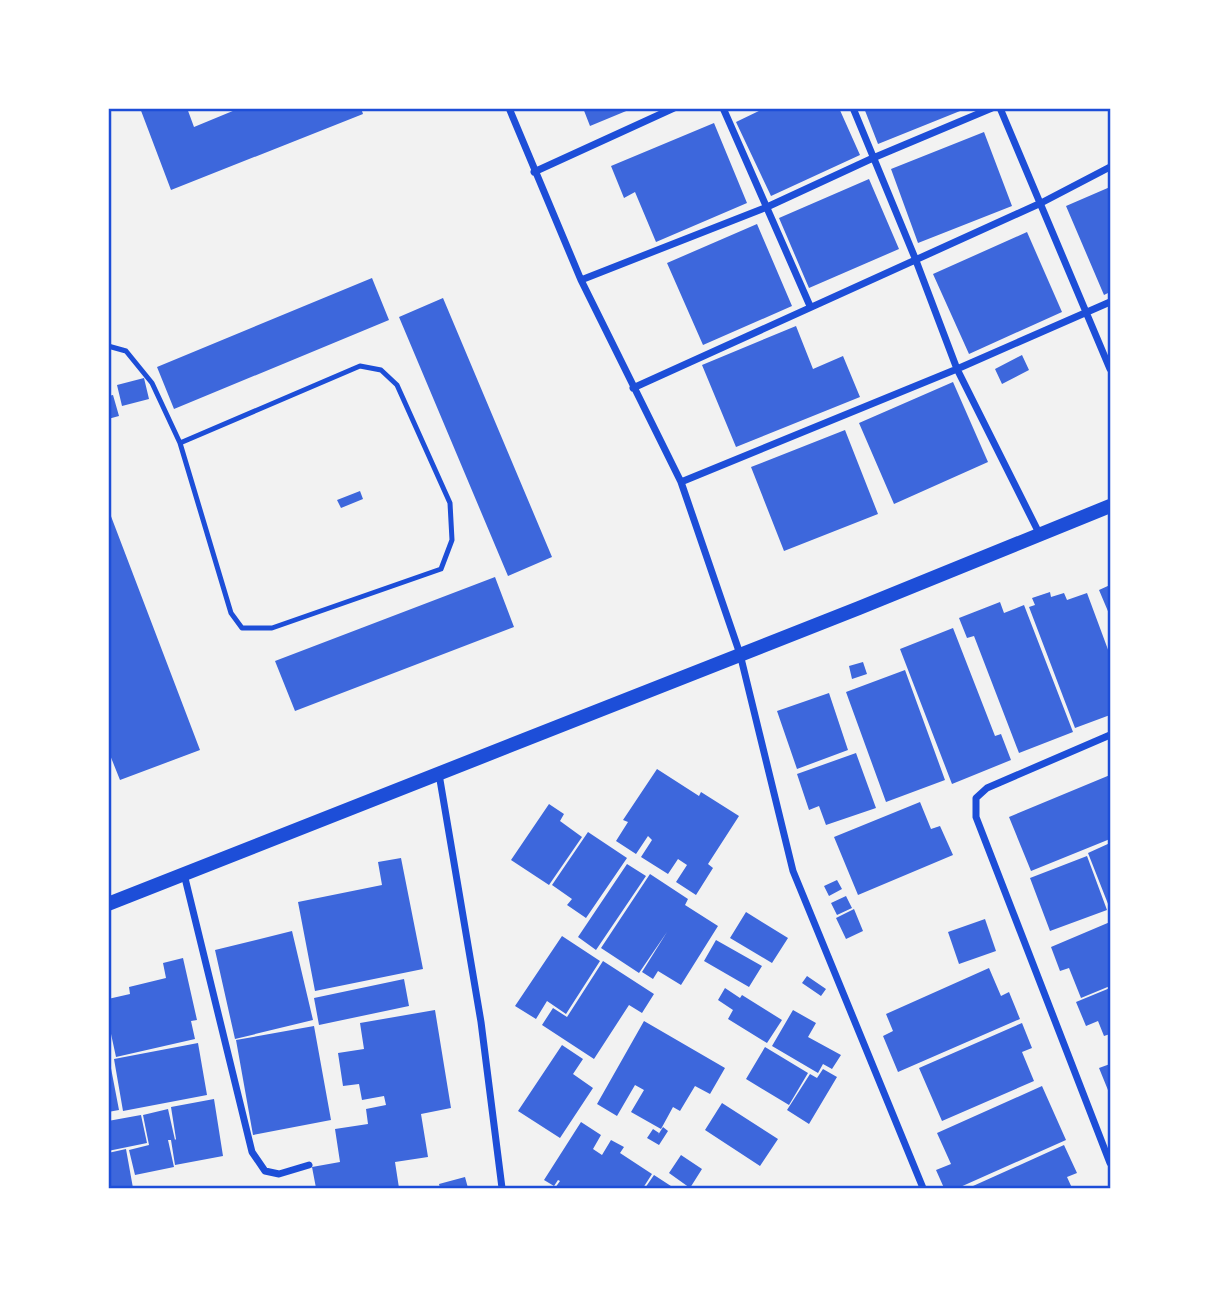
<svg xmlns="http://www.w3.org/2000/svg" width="1219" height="1297" font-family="'Public Sans',sans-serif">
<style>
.building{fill:#3d67dc}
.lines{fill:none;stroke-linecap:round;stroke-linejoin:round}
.service{stroke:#1d4ed8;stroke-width:5}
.minor{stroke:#1d4ed8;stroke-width:7}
.secondary{stroke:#1d4ed8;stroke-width:14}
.neatline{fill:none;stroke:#1d4ed8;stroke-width:2.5}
</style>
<rect width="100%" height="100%" fill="#f2f2f2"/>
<!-- building -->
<path class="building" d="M140,108H187L194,127L240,108H361L363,114L171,190Z
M583,108H631V109L590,126Z
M765,108H839L860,155L771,196L736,122Z
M864,108H965V109L878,144Z
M714,123L747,203L656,242L635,192L624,198L611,166Z
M984,132L1012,206L918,243L891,169Z
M869,179L899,249L809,288L779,218Z
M1110,187V292L1104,295L1066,206Z
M757,224L792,306L703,345L667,263Z
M1027,232L1062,312L969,354L933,274Z
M372,278L389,320L174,409L157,367Z
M443,298L552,557L508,576L399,317Z
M796,326L813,369L843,356L860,397L736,447L702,365Z
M1022,355L1029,370L1002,384L995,369Z
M144,378L149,399L122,406L117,385Z
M953,382L988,462L894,504L859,423Z
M113,395L119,416L108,419V396Z
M845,430L878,514L784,551L751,467Z
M360,491L363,499L341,508L337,500Z
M109,511L200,750L120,780L108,750Z
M495,577L514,627L295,711L275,661Z
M1110,585V616L1099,590Z
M1050,592L1051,597L1064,593L1067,600L1087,593L1110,655V715L1075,728L1029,607L1035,605L1032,598Z
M1000,602L1004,613L1024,605L1073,732L1019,753L974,636L967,638L959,618Z
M953,628L995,736L1001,734L1011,760L952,784L900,649Z
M863,662L867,674L852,679L849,666Z
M905,670L945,780L886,802L846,692Z
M829,693L848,750L797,769L777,711Z
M856,753L876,808L826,825L819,806L809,810L797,774Z
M657,769L699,796L701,792L739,816L708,864L713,868L696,895L676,882L687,865L678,859L668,874L641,857L652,840L648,836L636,854L616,841L628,822L623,820Z
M1110,775V839L1031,871L1009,817Z
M920,802L931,829L940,826L953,855L858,895L834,837Z
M549,804L564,814L560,821L582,837L549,885L511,860Z
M588,832L627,858L586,918L567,905L572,899L552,885Z
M1110,843V909L1088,853Z
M1087,856L1107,910L1050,931L1030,878Z
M401,858L423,969L315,991L298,902L382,885L378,862Z
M627,864L646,876L596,950L578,937Z
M650,874L688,899L685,905L718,926L681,985L658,971L653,979L642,972L667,932L639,973L601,948Z
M837,880L842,889L829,896L824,886Z
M846,896L852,908L837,915L831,903Z
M854,909L863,931L846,939L836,918Z
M746,912L788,938L772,963L730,938Z
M985,919L996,951L959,964L948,932Z
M1110,922V986L1081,998L1069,968L1060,971L1051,947Z
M292,931L313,1020L235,1039L215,950Z
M562,936L600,961L566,1014L547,1001L536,1019L515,1006Z
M716,940L762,966L749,987L704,961Z
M183,958L197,1020L191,1021L195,1039L116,1057L108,1020V999L130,994L129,987L166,978L163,963Z
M603,961L654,994L642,1013L629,1005L594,1059L542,1025L553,1008L567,1017Z
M989,968L1001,996L1009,992L1020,1019L898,1072L883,1036L893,1031L886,1014Z
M807,976L826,989L821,996L802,983Z
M404,979L409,1006L319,1025L314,998Z
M725,988L740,998L742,995L782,1020L767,1043L728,1019L733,1010L718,1000Z
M1110,988V1034L1104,1036L1098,1021L1086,1026L1076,1002Z
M435,1010L451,1108L421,1114L428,1157L395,1162L399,1188H316L312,1167L340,1162L335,1129L368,1124L366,1109L386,1105L384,1096L362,1100L359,1084L343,1086L338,1053L364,1049L360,1023Z
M793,1010L816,1023L808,1037L841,1055L832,1069L823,1064L818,1073L772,1046Z
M644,1021L725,1068L710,1094L695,1086L680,1111L673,1107L661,1129L631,1112L644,1090L635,1085L617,1116L597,1104Z
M1022,1023L1032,1048L1022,1052L1034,1081L942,1121L919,1068Z
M314,1026L331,1120L253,1135L236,1040Z
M198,1043L207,1095L123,1111L114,1059Z
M562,1045L583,1059L573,1074L593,1088L560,1138L518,1111Z
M765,1047L808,1073L789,1105L746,1079Z
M108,1063H110L119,1110L108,1112Z
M1110,1064V1095L1099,1068Z
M823,1069L837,1077L809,1124L787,1110L810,1074L817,1078Z
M1042,1086L1066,1140L958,1188H944L936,1170L951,1164L937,1133Z
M214,1099L223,1156L175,1165L171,1140H168L174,1167L135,1175L129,1150L149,1145L143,1115L168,1109L175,1140L176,1139L171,1107Z
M722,1103L778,1139L760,1166L705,1130Z
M141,1115L147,1143L108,1151V1121Z
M581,1122L601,1135L593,1149L602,1155L611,1140L624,1147L620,1153L652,1174L643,1188H572L567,1186L565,1188H555L560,1181L558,1180L554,1186L544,1180Z
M663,1127L668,1131L659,1145L647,1138L653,1129L659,1133L658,1135Z
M1064,1145L1077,1173L1067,1177L1072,1188H974L973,1186Z
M126,1149L133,1188H108V1153Z
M681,1155L702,1169L690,1188L669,1173Z
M654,1175L674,1188H645Z
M465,1177L468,1188H440L439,1184Z"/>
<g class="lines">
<!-- service -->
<path class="service" d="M108,346L126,351L152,383L180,443L231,613L242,628H272L441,569L452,540L450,503L397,385L381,370L360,366L180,443"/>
<!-- minor -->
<path class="minor" d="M509,108L581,280L681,482L740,654L793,871L923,1188
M723,108L810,306
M853,108L915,258L957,369L1040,535
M1000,108L1110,369
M534,172L674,108
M581,280L767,207L873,158L992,108
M633,388L1041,203L1110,167
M681,482L957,369L1110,302
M1110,735L987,788L976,798V817L1110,1163
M439,774L481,1022L502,1188
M184,874L252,1152L265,1171L279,1174L309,1165"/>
<!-- secondary -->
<path class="secondary" d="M108,904L859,608L1110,506"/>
</g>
<!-- border -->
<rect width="1219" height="1297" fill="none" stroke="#ffffff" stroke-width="220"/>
<rect x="110" y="110" width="999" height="1077" class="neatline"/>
</svg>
